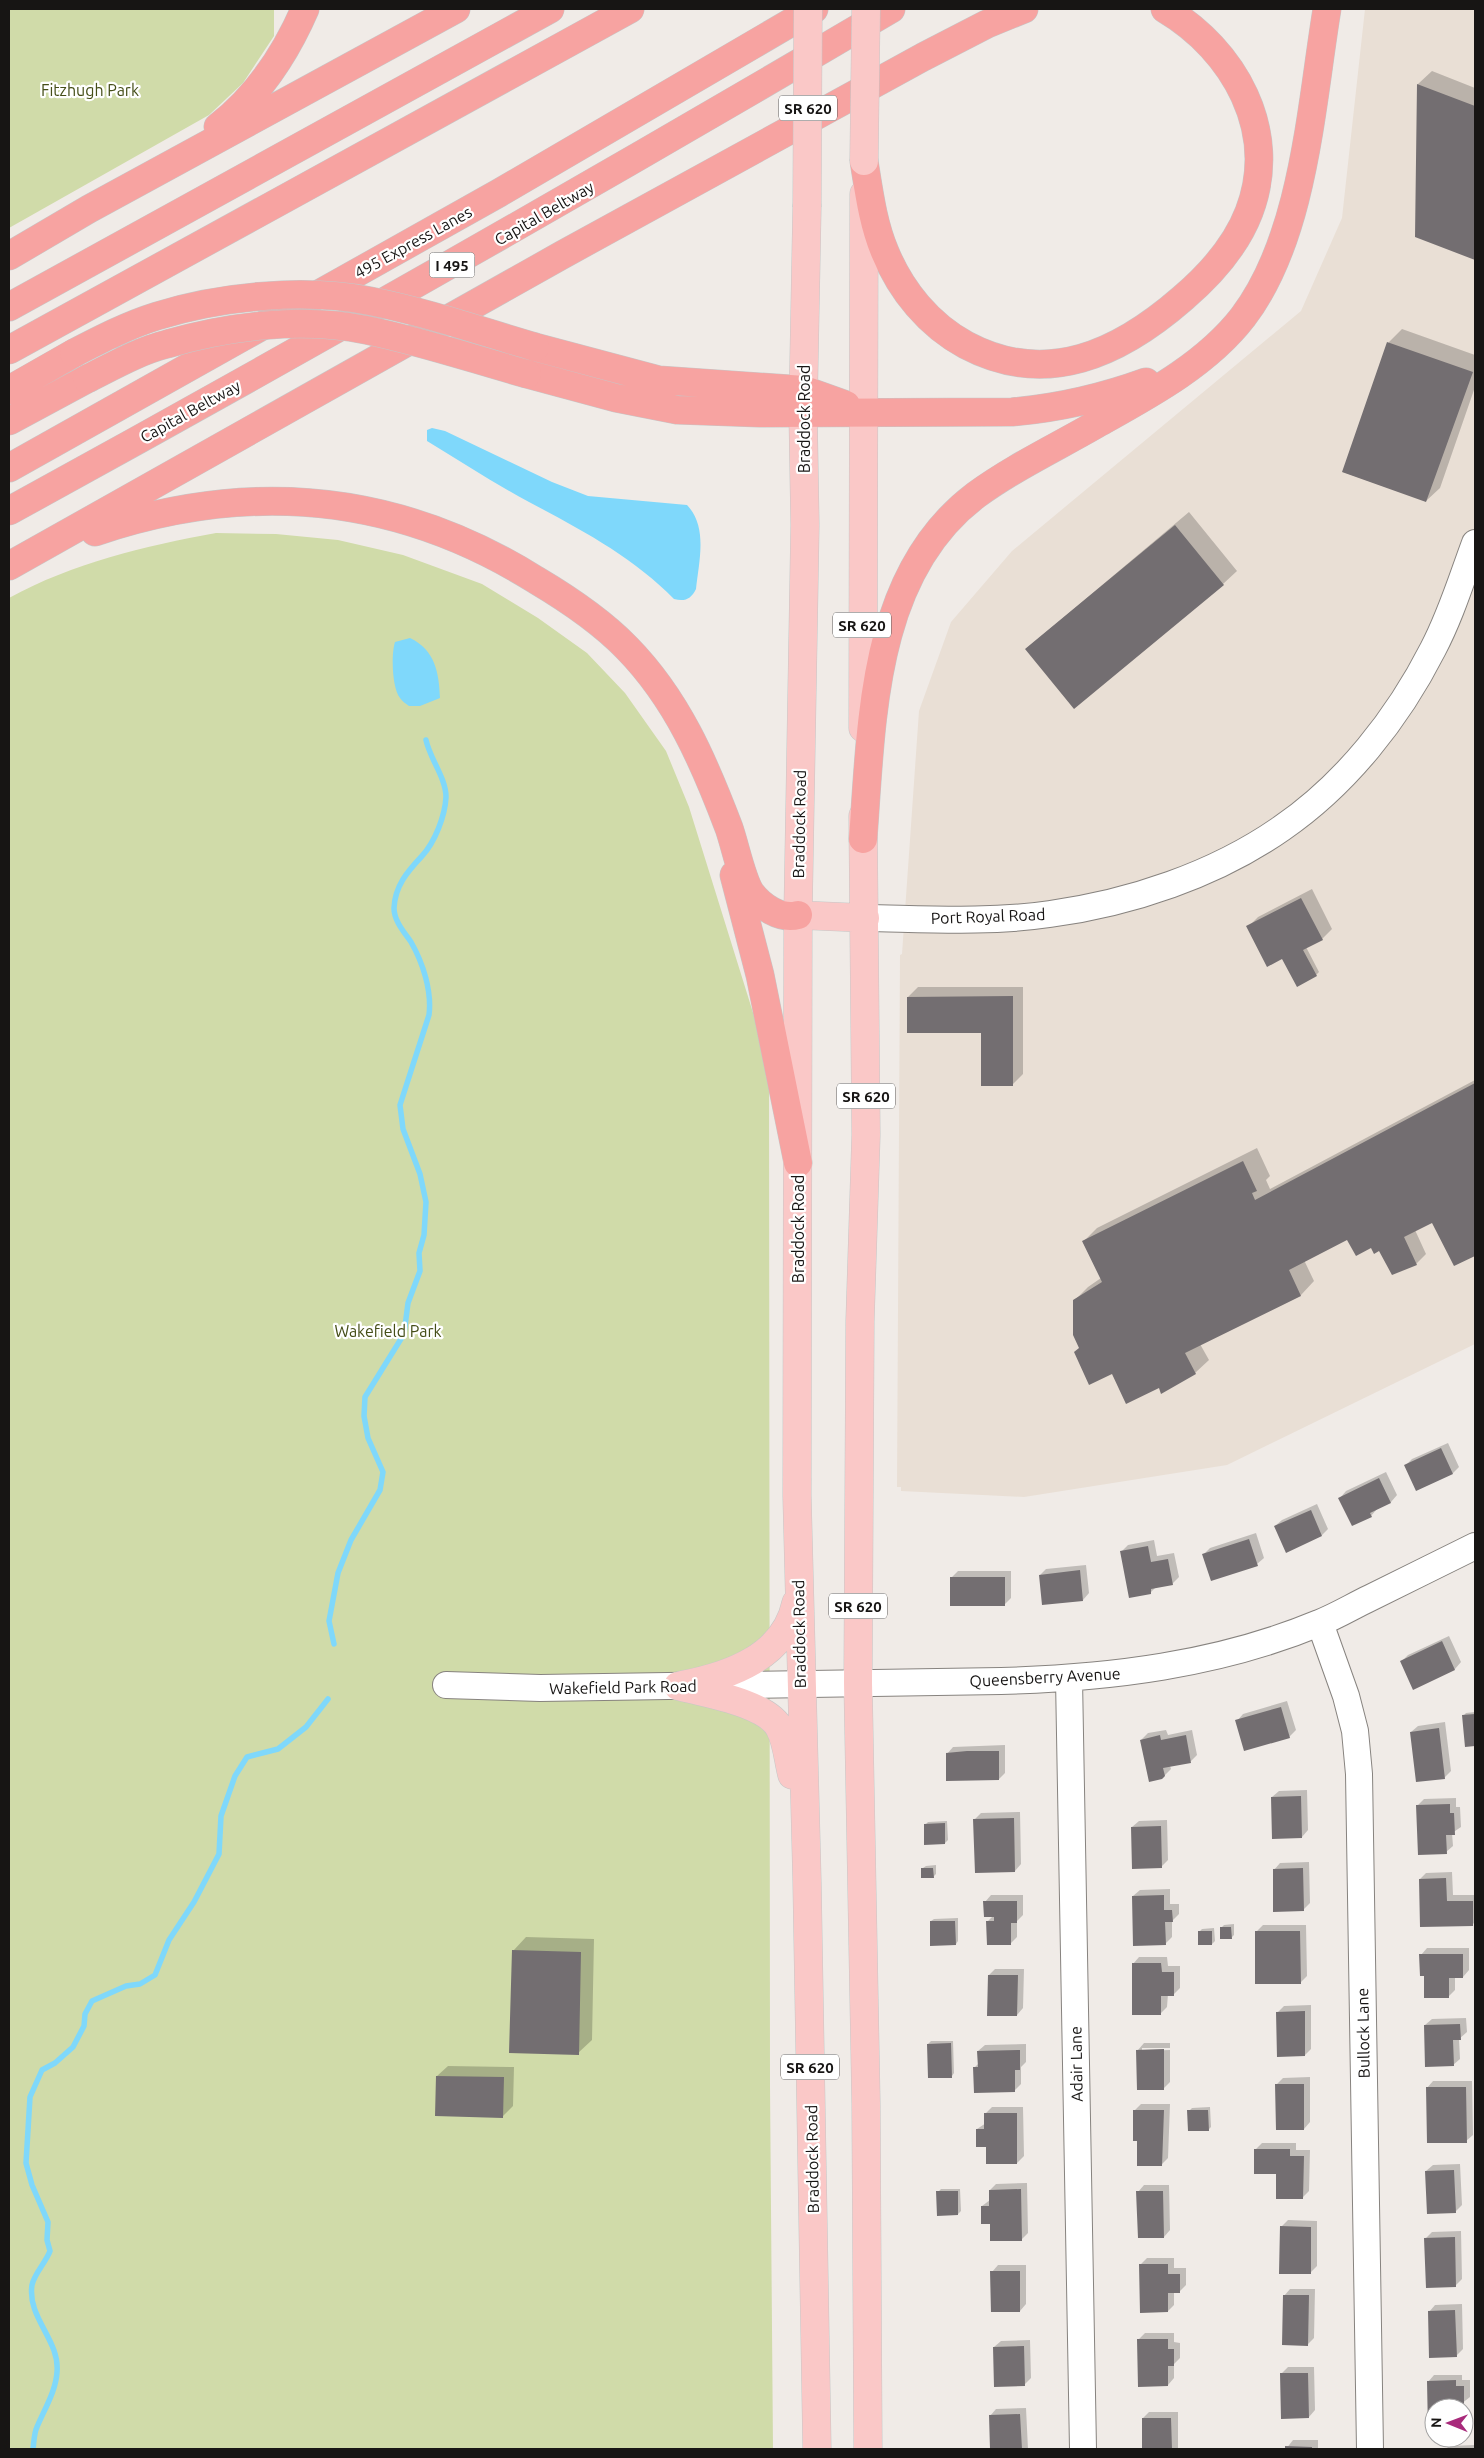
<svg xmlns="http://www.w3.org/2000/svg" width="1484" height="2458" font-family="Ubuntu,sans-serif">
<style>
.built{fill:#e9dfd5}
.green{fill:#d0dba9}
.water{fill:#7fd8fb}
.shadow{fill:#0003}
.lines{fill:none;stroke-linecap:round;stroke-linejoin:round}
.stream{stroke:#7fd8fb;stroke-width:5.5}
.building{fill:#736e71}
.minor-casing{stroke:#87837f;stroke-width:28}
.major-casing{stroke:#c7c7c7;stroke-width:29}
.highway-casing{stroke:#c7c7c7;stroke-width:29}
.minor{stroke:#fff;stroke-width:26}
.major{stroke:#fac8c7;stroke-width:28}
.highway{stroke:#f7a3a1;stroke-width:28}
.major-bridge-casing{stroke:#c7c7c7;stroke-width:29;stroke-linecap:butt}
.highway-bridge-casing{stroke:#c7c7c7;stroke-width:29;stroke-linecap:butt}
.major-bridge{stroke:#fac8c7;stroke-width:28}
.highway-bridge{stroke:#f7a3a1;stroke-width:28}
.labels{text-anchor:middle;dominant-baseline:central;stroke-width:4.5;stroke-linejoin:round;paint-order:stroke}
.shield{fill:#fff;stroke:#5d5b5a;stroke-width:1}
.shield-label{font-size:15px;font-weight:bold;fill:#171514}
.park-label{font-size:16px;fill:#454e18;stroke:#fff}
.street-label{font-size:16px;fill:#171514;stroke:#fff}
</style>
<rect width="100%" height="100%" fill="#f0ebe7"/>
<!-- built -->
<path class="built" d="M1365,9H1475V1344L1227,1465L1024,1497L901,1491V1487H897L900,955L902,954L919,711L951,622L1012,551L1301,311L1342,218Z"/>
<!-- green -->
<path class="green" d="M9,9H274V36L243,83L209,115L9,228Z
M216,533L276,534L338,540L403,555L482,584L538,618L587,653L625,693L666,751L689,807L769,1064L770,2086L773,2449H12L9,2447V598C73,563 145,546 216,533Z"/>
<!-- water -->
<path class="water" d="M432,428L445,431L552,482L588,496L687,505C708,527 699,561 696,589C691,599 685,602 674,599C633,557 580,529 529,502C494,483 461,462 427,441V430Z
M410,638C435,650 439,672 440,698L420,706H409C406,704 402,701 400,698C392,688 391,654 395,642Z"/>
<!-- shadow -->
<path class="shadow" d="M1432,71L1475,88V259L1416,236L1418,84Z
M1402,329L1475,355V387L1440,488L1426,501L1343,472L1389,342Z
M1189,512L1237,571L1223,584L1026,649Z
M1312,889L1332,929L1322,939L1306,947L1319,972L1316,975L1283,958L1248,927L1258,917Z
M918,987H1023V1074L1013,1084L982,1032L908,997Z
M1475,1080V1255L1455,1265L1433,1222L1415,1230L1426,1254L1416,1264L1348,1238L1304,1260L1314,1281L1301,1295L1200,1344L1209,1360L1195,1373L1159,1386L1112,1373L1080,1348L1074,1301L1088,1287L1101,1278L1083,1242L1097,1228L1257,1148L1270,1176L1266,1180L1270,1189Z
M1448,1443L1459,1467L1453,1473L1417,1490L1405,1466L1412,1459Z
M1386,1472L1397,1495L1391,1502L1377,1509L1371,1516L1340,1498L1346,1491Z
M1317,1504L1328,1529L1322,1535L1275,1526L1282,1520Z
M1256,1533L1264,1558L1257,1564L1203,1555L1210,1548Z
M1154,1540L1157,1556L1174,1553L1179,1577L1172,1584L1156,1587L1150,1593L1122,1551L1128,1545Z
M1086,1565L1089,1593L1083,1600L1040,1575L1046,1569Z
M958,1571H1011V1598L1004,1605L951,1578Z
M1449,1636L1461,1662L1455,1669L1414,1688L1401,1662L1408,1655Z
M1287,1701L1296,1730L1289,1737L1237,1721L1243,1714Z
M1475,1712V1745L1466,1746L1463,1716L1466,1713Z
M1445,1722L1451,1771L1444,1778L1411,1732L1418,1726Z
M1166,1730L1168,1735L1192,1730L1197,1755L1191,1761L1170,1766L1171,1769L1162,1778L1141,1740L1148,1733Z
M1005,1745V1773L999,1779L947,1754L953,1747Z
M1307,1790L1308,1830L1302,1837L1272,1797L1279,1791Z
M1456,1798V1807H1460L1461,1827L1452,1833L1453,1846L1446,1852L1417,1806L1424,1799Z
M1020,1812L1021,1864L1015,1871L974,1820L981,1813Z
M1167,1820L1168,1860L1161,1867L1132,1827L1139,1821Z
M947,1821L948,1840L945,1843L925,1825L928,1822Z
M1309,1862L1310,1903L1303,1910L1274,1870L1280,1863Z
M936,1865V1874L933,1877L923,1868L926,1866Z
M1452,1872L1453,1895H1475V1922L1473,1924L1420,1879L1426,1873Z
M1170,1889V1904H1179V1914L1172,1921V1937L1165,1944L1133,1896L1140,1890Z
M991,1895H1023V1915L1017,1921V1937L1010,1944L988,1921L993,1916L985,1902Z
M958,1918V1941L956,1944L931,1921L934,1919Z
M1234,1924V1935L1231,1938L1221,1928L1224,1925Z
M1263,1925H1306L1307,1976L1300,1983L1256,1932Z
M1214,1928L1215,1941L1212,1944L1199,1932L1202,1929Z
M526,1937L594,1939L592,2040L578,2053L513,1951Z
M1427,1948H1469V1970L1463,1977H1455V1990L1448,1997L1425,1974L1421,1955Z
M1139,1957H1167L1168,1966H1180V1988L1174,1994H1168L1167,2007L1161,2013L1133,1964Z
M995,1969H1024L1023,2008L1017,2015L989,1975Z
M1311,2005V2049L1305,2055L1278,2012L1284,2006Z
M1466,2018L1467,2032L1459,2039L1460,2059L1453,2065L1425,2025L1432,2019Z
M931,2041H953L954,2073L952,2076L928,2044Z
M1144,2043H1170V2048H1142V2051L1170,2050V2082L1164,2088L1138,2050Z
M1026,2044V2062L1021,2067V2084L1015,2090L974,2068L979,2063L978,2051L985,2045Z
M448,2066L514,2067L513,2106L503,2116L437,2076Z
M1310,2077V2122L1304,2129L1277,2084L1283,2078Z
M1433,2081H1472L1473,2135L1466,2141L1427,2088Z
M1141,2104H1170L1168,2158L1162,2164L1139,2139L1134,2111Z
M992,2107H1023L1024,2156L1017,2163L987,2146L977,2129L986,2123V2113Z
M1210,2107L1211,2127L1208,2130L1189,2111L1192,2108Z
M1262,2143H1296V2150H1310L1309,2191L1302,2198L1256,2149Z
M1460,2164L1462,2205L1455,2212L1426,2171L1433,2165Z
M1027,2183L1028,2233L1021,2240L991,2223L982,2206L990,2200V2190L996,2184Z
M1144,2185H1169L1170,2230L1164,2237L1138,2192Z
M941,2189H960L961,2211L958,2214L938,2192Z
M1288,2220L1317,2221V2266L1310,2273L1281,2227Z
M1461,2231L1462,2279L1455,2286L1426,2238L1432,2232Z
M1147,2258H1174V2268H1186V2285L1179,2292H1174V2305L1168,2311L1141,2264Z
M998,2265H1026V2304L1020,2311L992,2272Z
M1290,2289H1315L1314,2338L1308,2344L1284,2296Z
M1462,2304L1463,2349L1456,2356L1429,2312L1435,2305Z
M1145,2333H1174V2342L1180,2343V2358L1174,2364V2378L1168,2385L1138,2340Z
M1030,2340L1031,2378L1024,2385L994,2347L1001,2341Z
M1288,2367H1314L1315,2410L1309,2417L1281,2374Z
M1434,2375H1462V2380H1470V2397L1461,2404V2408H1434V2429L1428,2382Z
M1026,2408L1028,2449H991L990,2416L996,2409Z
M1149,2412H1178V2449H1143V2418Z
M1293,2440H1318V2449H1286Z
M1475,2445V2449H1446L1449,2446Z"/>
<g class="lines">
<!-- stream -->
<path class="stream" d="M334,1644L329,1621L338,1573L351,1540L380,1490L383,1472L368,1438L364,1416L365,1397L404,1334L408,1303L420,1271L419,1253L424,1235L426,1202L420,1174L403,1129L400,1105L429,1015C432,991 423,963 411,942C404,932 394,921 394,908C395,886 407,872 422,856C435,842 445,816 446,797C446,778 430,759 426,740
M33,2449C34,2442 34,2433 37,2427C44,2410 56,2391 57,2372C60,2340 27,2318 32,2285C34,2274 46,2262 50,2251L47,2240L48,2222L32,2185L26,2163L30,2097L42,2070L55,2063L73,2047L84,2026L85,2014L92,2001L126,1986L140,1984L155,1975L169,1940L194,1902L219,1854L221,1816L235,1776L247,1757L278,1749L306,1727L328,1699"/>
</g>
<!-- building -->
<path class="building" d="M1417,84L1475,106V260L1415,237Z
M1387,342L1473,372L1426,502L1342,472Z
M1175,525L1224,585L1074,709L1025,649Z
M1301,898L1323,940L1303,950L1317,976L1297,987L1282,959L1267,967L1246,926Z
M1013,996V1086H981V1033H907V997Z
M1475,1083V1256L1454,1266L1432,1223L1404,1237L1417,1265L1392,1275L1379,1251L1374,1254L1371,1248L1356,1256L1347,1240L1289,1270L1301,1296L1185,1353L1196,1374L1161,1394L1159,1388L1126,1404L1112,1374L1089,1385L1074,1352L1079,1348L1073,1335V1300L1102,1282L1082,1241L1243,1161L1257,1191L1252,1193L1255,1200Z
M1441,1448L1453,1474L1416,1491L1404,1465Z
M1379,1478L1391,1503L1370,1513L1372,1517L1352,1526L1338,1498Z
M1311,1510L1322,1536L1286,1553L1274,1526Z
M1249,1539L1258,1566L1211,1581L1202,1554Z
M1148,1546L1151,1562L1168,1559L1173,1585L1151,1589V1594L1129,1598L1120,1551Z
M1080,1570L1083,1601L1042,1605L1039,1575Z
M950,1577H1005V1606H950Z
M1442,1641L1455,1670L1413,1690L1400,1661Z
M1281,1707L1290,1738L1244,1751L1235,1720Z
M1475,1714V1746L1465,1747L1462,1715Z
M1439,1728L1445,1779L1416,1782L1410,1732Z
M1160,1735L1161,1740L1186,1735L1191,1763L1163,1768L1165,1776L1162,1779L1149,1782L1140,1740Z
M967,1751H999V1780L946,1781V1753Z
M1301,1796L1302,1838L1272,1839L1271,1797Z
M1450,1804V1813H1454L1455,1835H1446L1447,1854L1418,1855L1416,1805Z
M1014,1818L1015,1872L975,1873L973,1819Z
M945,1823V1844L924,1845V1824Z
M1161,1826L1162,1868L1132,1869L1131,1827Z
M921,1868H933L934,1878H921Z
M1303,1868L1304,1911L1273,1912V1869Z
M1446,1878L1447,1901H1473V1926L1420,1927L1419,1879Z
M1164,1895V1910H1172L1173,1922H1165L1166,1945L1133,1946L1132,1896Z
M983,1901H1017V1923H1011V1945H987L986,1921H994V1917H984Z
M930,1921H955L956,1945L930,1946Z
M1220,1927H1231L1232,1939H1220Z
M1198,1931H1212V1945H1198Z
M1255,1931H1300L1301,1984H1255Z
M512,1950L581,1952L579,2055L509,2053Z
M1419,1954H1463V1978H1449V1998H1424V1976H1420Z
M1132,1963H1161L1162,1972H1174V1996H1161V2015H1132Z
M988,1975H1018L1017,2016H987Z
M1305,2011V2056L1277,2057L1276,2012Z
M1460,2024L1461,2040H1453L1454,2066L1425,2067L1424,2025Z
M951,2043L952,2078H928L927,2044Z
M1164,2049V2090H1137L1136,2050Z
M1020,2050V2070H1015V2092L974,2093L973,2067H978L977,2051Z
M436,2076L504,2077L503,2118L435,2116Z
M1275,2084H1304V2130H1276Z
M1426,2087H1466L1467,2143H1427Z
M1133,2110H1164L1162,2166H1137V2141H1133Z
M1187,2110H1208L1209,2131H1188Z
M984,2113H1017V2164H986V2147H976V2129H984Z
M1254,2149H1290V2156H1304L1303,2199H1276V2174H1254Z
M1454,2170L1456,2213L1427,2214L1425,2171Z
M1021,2189L1022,2241H990V2224H981V2206H989V2190Z
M936,2191H958V2215L937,2216Z
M1136,2191H1163L1164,2238H1138Z
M1280,2226L1311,2227V2274H1279Z
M1455,2237L1456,2287L1426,2288L1424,2238Z
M1139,2264H1168V2274H1180V2293H1168V2312L1140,2313Z
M990,2271H1020V2312H991Z
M1283,2295H1309L1308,2346L1282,2345Z
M1455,2310L1457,2357L1429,2358L1428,2311Z
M1137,2339H1168V2349H1174V2366H1168V2386L1138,2387Z
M1024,2346L1025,2386L994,2387L993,2347Z
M1280,2373H1308L1309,2418L1281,2419Z
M1456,2380V2386H1464V2405H1455V2408H1434V2430L1428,2431L1427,2381Z
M1020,2414L1022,2449H990L989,2415Z
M1142,2418H1171L1172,2449H1142Z
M1285,2446L1312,2447V2449H1285Z"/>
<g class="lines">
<!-- minor casing -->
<g class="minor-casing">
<path id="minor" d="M865,918C927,919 989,923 1050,914C1130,903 1215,875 1282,828C1346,784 1398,718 1433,649C1451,615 1462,578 1475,543
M1320,1623L1346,1696L1355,1731L1359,1774L1370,2449
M1069,1679L1083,2449
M446,1685L540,1688L1001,1681C1109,1678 1218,1665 1319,1623C1337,1616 1353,1606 1370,1598C1405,1581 1440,1563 1475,1546"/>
</g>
<!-- major casing -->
<g class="major-casing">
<path id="major" d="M807,207L803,412L805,525L798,915L797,1496L807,1881L817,2449
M863,728L864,194
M863,816L866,1135L860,1321L858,1683L866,2103L868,2449
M798,915L865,918
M682,1685C729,1676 785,1657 796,1603
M678,1686C704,1693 768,1703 780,1729C787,1742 788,1760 792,1775"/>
</g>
<!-- highway casing -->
<g class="highway-casing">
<path id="highway" d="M218,127C258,96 285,55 305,9
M864,161C869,192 873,224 885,252C901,291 929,325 966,345C1047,388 1120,353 1183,298C1211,274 1236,246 1249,212C1280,131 1234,50 1165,9
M9,256L89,209L456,9
M9,307L550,9
M535,347L659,380L804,390L846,405
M9,350L630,9
M527,374L616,398L677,410L760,413L1012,412C1058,408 1102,398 1146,382
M9,390L74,353
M9,421L87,379
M9,468L499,193L814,9
M9,511C306,348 599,181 891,9
M95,532C249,480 397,493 536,580C568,599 601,621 627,648C677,699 704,762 729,828C735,845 742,880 751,893C761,906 780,920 798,915
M9,566L562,255L923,57L987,24L1024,9
M863,839C872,721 871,574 976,495C1013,468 1055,448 1095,425C1147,396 1206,365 1243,317C1304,237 1311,106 1327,9
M734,875L760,975L798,1163"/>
</g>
<!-- minor -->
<use href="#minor" class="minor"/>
<!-- major -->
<use href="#major" class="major"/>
<!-- highway -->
<use href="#highway" class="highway"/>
<!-- major-bridge casing -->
<g class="major-bridge-casing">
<path id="major-bridge" d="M864,161L866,9
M807,207L808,9"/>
</g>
<!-- highway-bridge casing -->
<g class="highway-bridge-casing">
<path id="highway-bridge" d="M74,353C101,339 128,325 157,316C221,296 305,288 370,301C426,312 480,331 535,347
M87,379C113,366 139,351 167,344C229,326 301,317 366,330C420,341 473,359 527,374"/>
</g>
<!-- major-bridge -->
<use href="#major-bridge" class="major-bridge"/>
<!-- highway-bridge -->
<use href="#highway-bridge" class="highway-bridge"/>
</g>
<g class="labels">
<!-- shield labels -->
<g class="shield">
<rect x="779" y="95.5" width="58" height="25" rx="4"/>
<rect x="429.5" y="252.5" width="45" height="25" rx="4"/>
<rect x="833" y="612.5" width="58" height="25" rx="4"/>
<rect x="837" y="1083.5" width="58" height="25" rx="4"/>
<rect x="829" y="1593.5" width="58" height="25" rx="4"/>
<rect x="781" y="2054.5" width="58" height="25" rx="4"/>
</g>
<g class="shield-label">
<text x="808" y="108">SR 620</text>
<text x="452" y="265">I 495</text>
<text x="862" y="625">SR 620</text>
<text x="866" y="1096">SR 620</text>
<text x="858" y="1606">SR 620</text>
<text x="810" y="2067">SR 620</text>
</g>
<!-- park labels -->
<g class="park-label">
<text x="90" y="90">Fitzhugh Park</text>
<text x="388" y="1331">Wakefield Park</text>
</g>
<!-- street labels -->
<g class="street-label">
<text transform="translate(544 213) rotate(-30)">Capital Beltway</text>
<text transform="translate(413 242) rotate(-29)">495 Express Lanes</text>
<text transform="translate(190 411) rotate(-29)">Capital Beltway</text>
<text transform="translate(804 419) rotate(-90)">Braddock Road</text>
<text transform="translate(799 824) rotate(-89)">Braddock Road</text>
<text transform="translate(988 916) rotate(-2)">Port Royal Road</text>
<text transform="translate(798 1229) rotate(-90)">Braddock Road</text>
<text transform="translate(799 1634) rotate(-91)">Braddock Road</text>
<text transform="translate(1045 1677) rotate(-3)">Queensberry Avenue</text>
<text transform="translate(623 1687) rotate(-1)">Wakefield Park Road</text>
<text transform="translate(1363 2033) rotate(-91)">Bullock Lane</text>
<text transform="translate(1076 2064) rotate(-91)">Adair Lane</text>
<text transform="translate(812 2159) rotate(-91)">Braddock Road</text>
</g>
</g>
<!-- border -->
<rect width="1484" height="2458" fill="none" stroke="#171514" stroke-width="20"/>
<!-- north arrow -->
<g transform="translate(1449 2423) rotate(271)"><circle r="24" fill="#ffffff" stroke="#a2a1a1"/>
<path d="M0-4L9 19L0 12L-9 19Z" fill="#a82a7b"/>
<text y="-8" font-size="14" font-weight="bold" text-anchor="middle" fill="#171514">N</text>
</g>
</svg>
